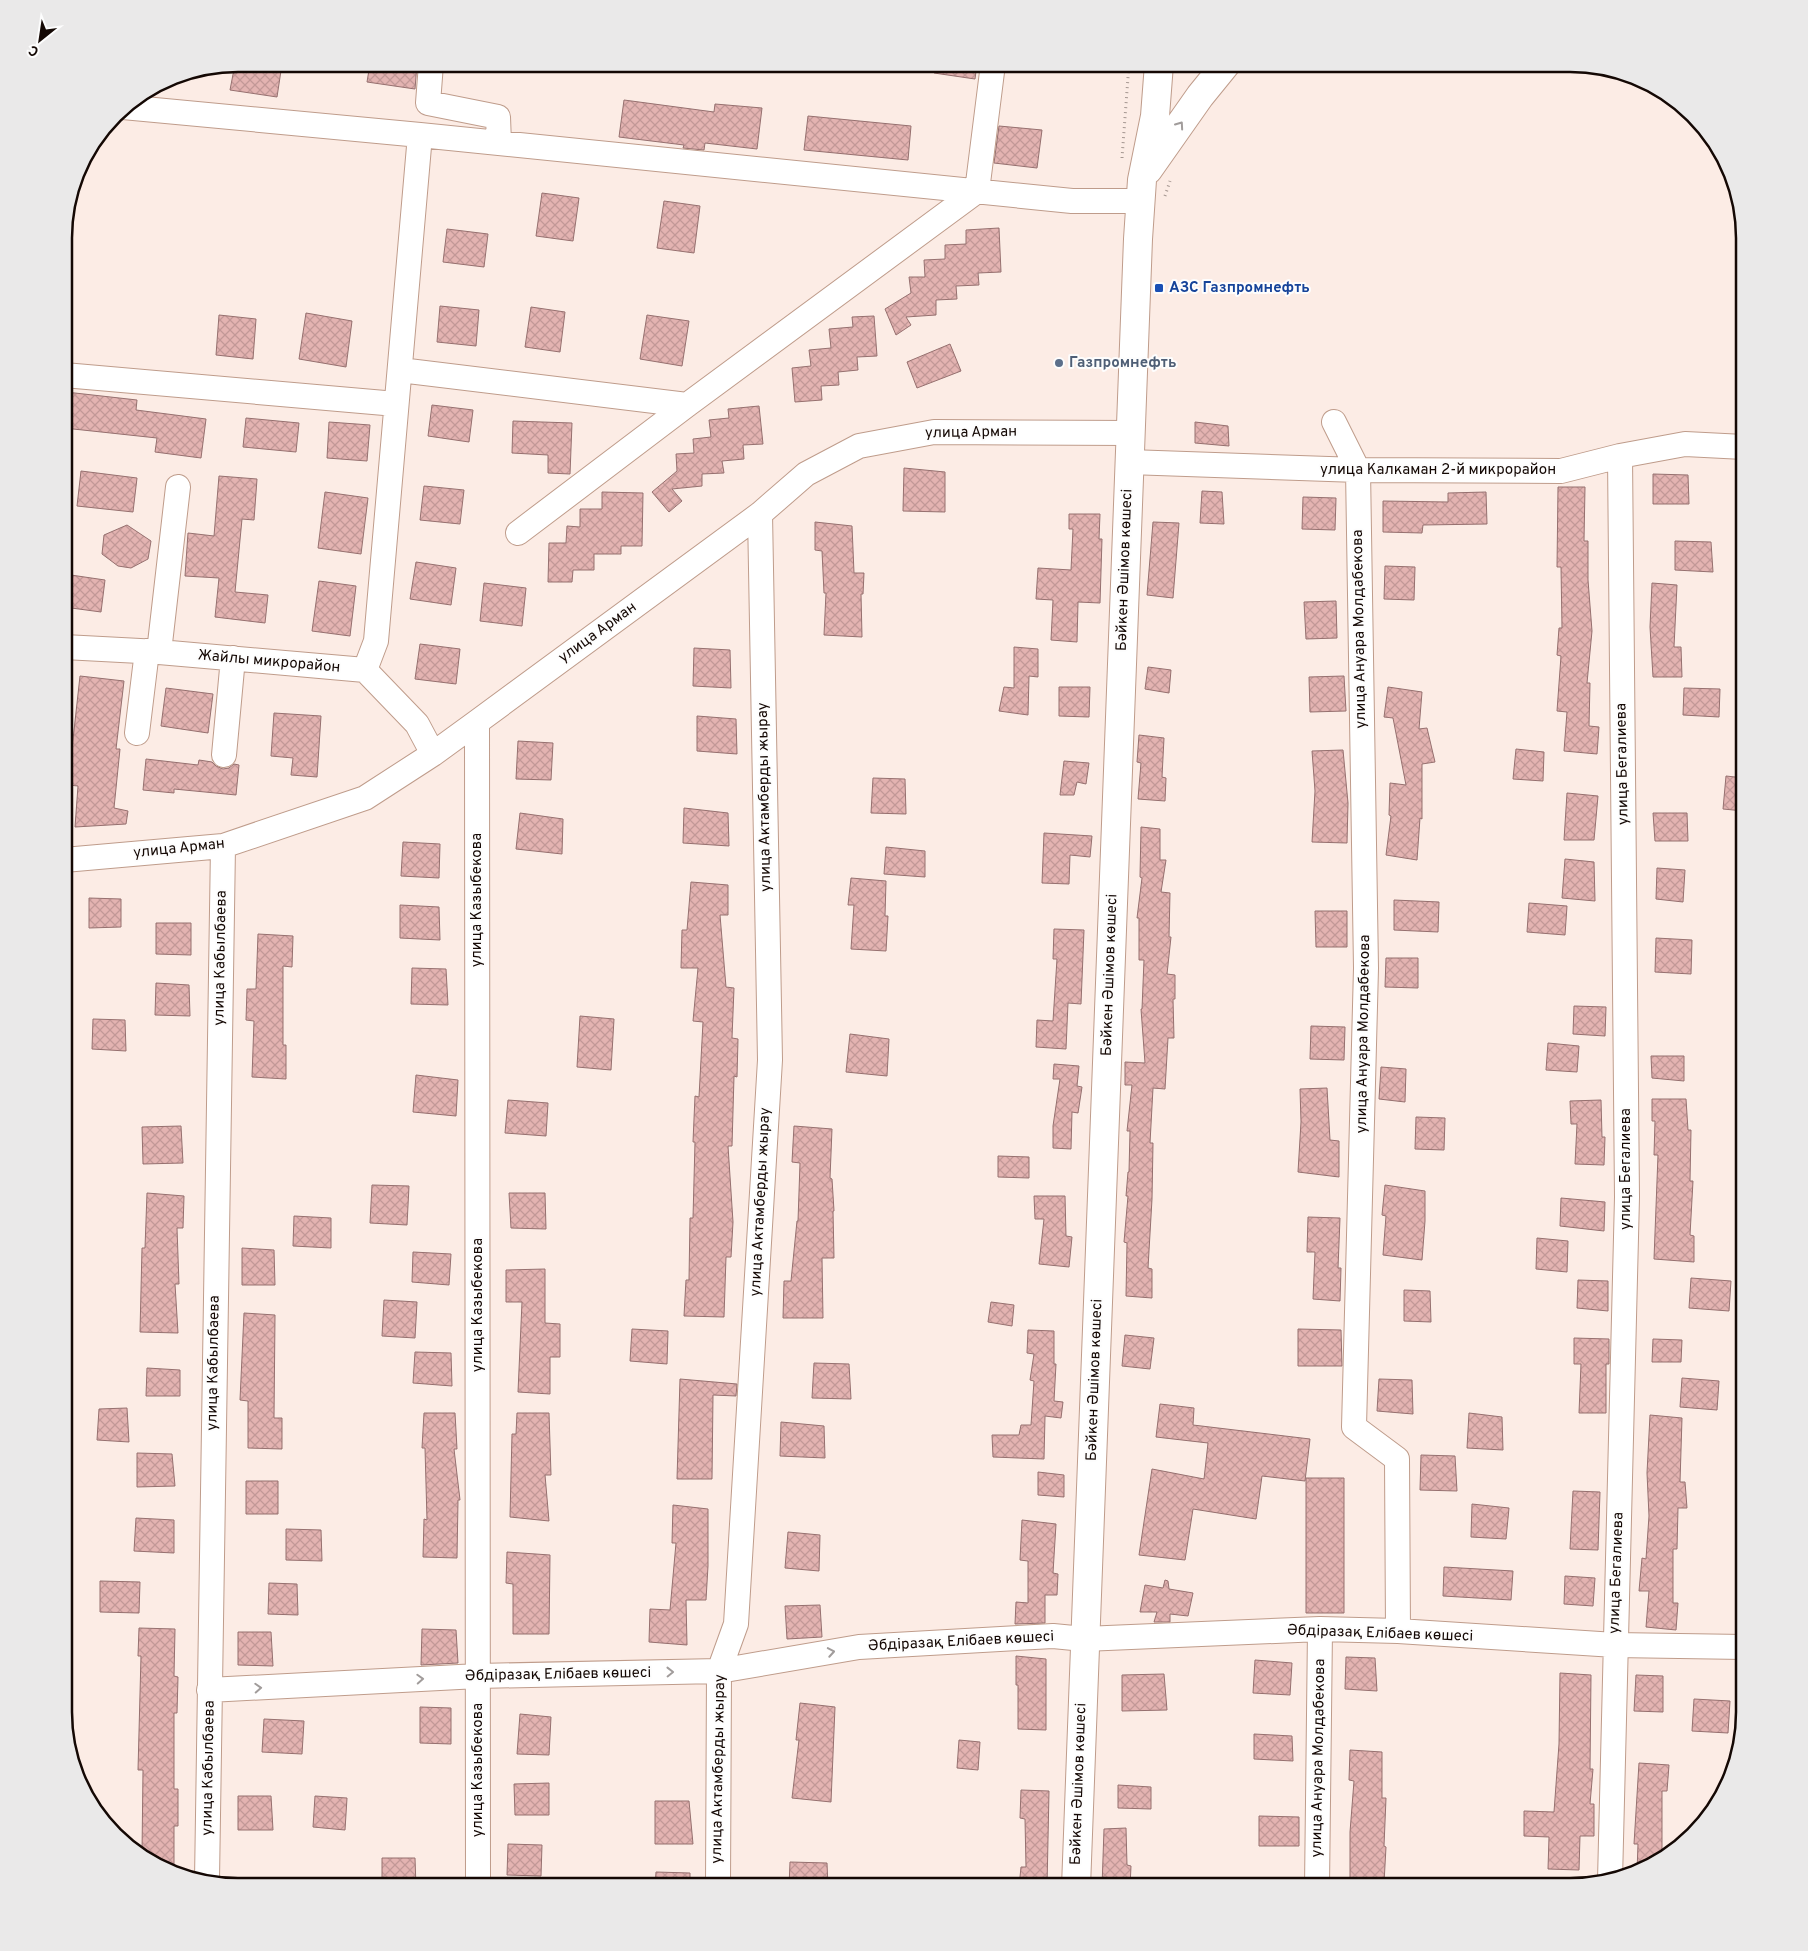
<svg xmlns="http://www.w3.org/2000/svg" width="1808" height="1951" font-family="Overpass,sans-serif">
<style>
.building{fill:url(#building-cross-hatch);stroke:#96706f}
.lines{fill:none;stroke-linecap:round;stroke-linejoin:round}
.minor-casing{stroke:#bf9c8b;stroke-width:26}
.major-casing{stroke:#bf9c8b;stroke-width:30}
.path{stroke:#a49690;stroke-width:3;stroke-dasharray:1 4;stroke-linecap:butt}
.minor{stroke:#fff;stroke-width:24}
.major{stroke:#fff;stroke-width:28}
.oneway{stroke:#a19c9b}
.transit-dot{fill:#1a4fb4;stroke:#fdfdfd;stroke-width:2}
.service-dot{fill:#5c6f8a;stroke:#fdfdfd;stroke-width:2}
.labels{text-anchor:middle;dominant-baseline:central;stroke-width:4;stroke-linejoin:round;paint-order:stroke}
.transit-label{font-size:15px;font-weight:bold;fill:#164399;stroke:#fdfdfd;text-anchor:start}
.service-label{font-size:15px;font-weight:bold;fill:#4e5e75;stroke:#fdfdfd;text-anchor:start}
.street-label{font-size:15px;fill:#140804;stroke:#fdfdfd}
.rim{fill:none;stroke:#140804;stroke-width:2.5}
</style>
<defs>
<pattern id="building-cross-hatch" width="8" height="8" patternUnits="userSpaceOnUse" patternTransform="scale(1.25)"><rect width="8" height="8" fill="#e3b3b1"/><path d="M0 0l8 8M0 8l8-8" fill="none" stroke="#c29897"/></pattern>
</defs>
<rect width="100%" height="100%" fill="#fcece5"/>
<!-- building -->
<path class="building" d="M235,64H282L277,97L230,90Z
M370,64H417L415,89L367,82Z
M935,64H977L975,79L934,73Z
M624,100L714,112L715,104L762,108L757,149L705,143L704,150L683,148L684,145L619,137Z
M808,116L911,126L908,160L804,150Z
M999,126L1042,130L1037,168L994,163Z
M542,193L579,198L573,241L536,236Z
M664,201L700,206L694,253L657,248Z
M999,228L1001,272L978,273L979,285L956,286L957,299L936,300V315L906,317L911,325L896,335L885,309L911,293L909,277H925L924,260L945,259V245L966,244V230Z
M447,229L488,234L484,267L443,262Z
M440,306L479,310L476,346L437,342Z
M531,307L565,312L560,352L525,347Z
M306,313L352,321L346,367L299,359Z
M219,315L256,319L253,359L216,355Z
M647,315L689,321L682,366L640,359Z
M874,316L877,356L857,357L858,370L838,372L839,385L821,386L822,400L795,402L792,368L811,366L809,350L831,348L829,329L853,327L852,317Z
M950,344L961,371L917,388L907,362Z
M66,392L137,400L136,410L206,419L201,458L155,452L157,438L64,428Z
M432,405L473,410L469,442L428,436Z
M759,406L763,444L743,445L744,459L722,461L724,473L702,474V486L672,489L682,501L669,512L652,492L677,471L676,454L694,453L693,439L711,437L709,420L729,418L728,409Z
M246,418L299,423L296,452L243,447Z
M513,421L572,423L570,474L548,473V455L512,453Z
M329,422L370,425L367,461L327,458Z
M1195,422L1228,426L1229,446L1195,443Z
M904,468L945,472V512L903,511Z
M81,471L137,478L133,512L77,506Z
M1653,474L1688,475L1689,504H1653Z
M219,476L257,479L254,520L242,519L235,592L268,595L265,623L215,617L219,578L185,576L188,533L214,536Z
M424,486L464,490L460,524L420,520Z
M1558,487H1585L1584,541H1588V580L1592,631L1587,683H1590L1589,726L1599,727L1597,754L1564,751L1567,712L1557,711L1561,656L1557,655L1559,628H1562L1561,567H1557Z
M1202,491L1222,492L1224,524L1200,523Z
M325,492L368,498L361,554L318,548Z
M602,492L643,493L642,546H621V554H594V570H573L572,582H548L549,543H566L567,526L580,527V509H602Z
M1486,492L1487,524L1423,525L1422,533L1383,532V501L1448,502V493Z
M1303,497L1336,498L1335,530L1302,529Z
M1069,514H1100L1099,539H1102L1100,603L1078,602L1077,642L1051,640L1053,600L1036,599L1038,568L1071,570L1073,529H1069Z
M815,522L852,526L854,573H864L863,594H861L862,637L824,635L826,593H824L822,551L815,550Z
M1153,522L1179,523L1173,598L1147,595Z
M127,525L151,541L148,559L131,568L118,566L102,554L104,535Z
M1675,541L1711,542L1713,572L1675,570Z
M416,562L456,568L451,605L410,599Z
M1385,566L1415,567L1414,600L1384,599Z
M64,574L105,580L101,612L64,607Z
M319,581L356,586L350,636L312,631Z
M484,583L526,588L522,626L480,621Z
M1652,583L1677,585L1674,647H1681L1682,677H1653L1650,627Z
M1336,601L1337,638L1306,639L1304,602Z
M420,644L460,649L456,684L415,679Z
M1014,647L1038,649V677L1029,676L1028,715L999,711L1004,687L1014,688Z
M694,648L730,650L731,688L693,686Z
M1148,667L1171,670L1169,693L1145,689Z
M80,676L124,681L116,749H120L114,808L128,811L126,824L75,827L78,786L68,785Z
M1344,676L1346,711L1310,712L1309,677Z
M1059,687H1090L1089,717L1059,716Z
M1388,687L1422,692L1419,729L1427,728L1435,762L1422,764V819L1420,818L1417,860L1386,855L1391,816L1389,815L1390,783L1406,785L1393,718L1384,717Z
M166,688L213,694L208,733L161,726Z
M1684,688L1720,689L1719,717L1683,715Z
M274,713L321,716L317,777L291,775L293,758L271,756Z
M697,716L736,719L737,754L697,751Z
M1139,735L1164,738L1162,777L1166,778L1165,801L1138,799L1141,763L1137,762Z
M518,741L553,743L551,780L516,779Z
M1516,749L1544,752L1543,781L1513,779Z
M1343,750L1348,803L1347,843L1312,842L1315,791L1312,751Z
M146,759L198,765L199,760L212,762L216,766L223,769L229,768L234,764L239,765L236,795L174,789V793L143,790Z
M1064,761L1089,763L1086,784L1077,782L1074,795H1060Z
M1726,776L1744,778V811L1723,809Z
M873,778L905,779L906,814L871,813Z
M1567,793L1598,796L1594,840H1564Z
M684,808L728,813L729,846L683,843Z
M520,813L563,819L562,854L516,849Z
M1653,813H1687L1688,841H1655Z
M1141,827L1160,829V860H1166L1161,892L1170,893L1169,937H1171L1167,974L1175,975V999H1173L1174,1038H1168L1165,1089L1153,1088L1150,1143H1153L1152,1199L1148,1268L1152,1269V1298L1126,1296L1127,1243L1124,1242L1128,1196H1126L1128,1172H1129L1130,1131H1127L1132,1085H1125V1062L1145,1063L1141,1009H1142L1144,960H1139V918H1137L1142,878L1140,877Z
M1044,833L1092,836L1090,857L1070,855L1069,884L1042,883Z
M403,842L440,844L439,878L401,876Z
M886,847L925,851V877L884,874Z
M1565,859L1594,862L1595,901L1562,898Z
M1657,868L1685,870L1683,902L1656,899Z
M851,878L886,881L885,916H888L886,951L851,949L854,905H848Z
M691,882L728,885V915H720L726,987L734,988L732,1038L738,1039L737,1077L734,1076L732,1146H728L733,1222L731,1257H726L724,1317L684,1316L686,1280H689L690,1218H693L695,1142H693L695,1096L699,1097L703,1022L693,1021L698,968H681L682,930H687Z
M89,898L121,899V927L89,928Z
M1394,900L1439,902L1438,932L1394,930Z
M1529,903L1567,906L1565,935L1527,932Z
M400,905L439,907L440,940L400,938Z
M1315,911H1347V947H1316Z
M156,923H191V955L156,954Z
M1054,929L1084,930L1081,1004L1068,1003L1066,1049L1036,1047L1037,1020L1053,1021L1057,959H1053Z
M258,934L293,936L292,967L283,966V1045H286V1079L252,1077L254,1021L246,1020L247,989H256Z
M1656,938L1692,940L1691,974L1655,972Z
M1386,958H1418V988L1385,987Z
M412,968L446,969L448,1005L411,1004Z
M156,983L189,985L190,1016L155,1015Z
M1574,1006L1606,1007L1605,1036L1573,1034Z
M580,1016L614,1019L611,1070L577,1067Z
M93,1019L125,1020L126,1051L92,1049Z
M1311,1026L1345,1027L1344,1060L1310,1059Z
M850,1034L889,1039L887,1076L846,1072Z
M1548,1043L1579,1046L1577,1072L1546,1070Z
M1651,1056H1684V1081L1652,1078Z
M1054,1064L1079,1066L1077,1086L1082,1087L1078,1113L1072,1112L1071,1149L1053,1148V1126L1060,1079H1053Z
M1381,1067L1406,1069L1405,1102L1379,1099Z
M416,1075L458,1080L456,1116L413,1112Z
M1327,1088L1330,1140L1339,1141V1177L1298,1172L1301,1122L1300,1089Z
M1652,1099H1686L1688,1130H1691L1690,1181H1693L1690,1235L1694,1236V1262L1654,1259L1658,1155H1654L1655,1121H1652Z
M508,1100L548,1103L546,1136L505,1133Z
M1601,1100L1602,1137H1605L1604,1165L1575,1164L1577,1124H1571L1570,1101Z
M1416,1117L1445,1118L1444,1150L1415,1149Z
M181,1126L183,1163L143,1164L142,1127Z
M794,1126L832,1129L830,1178L832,1179L834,1211H833L834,1258H822L823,1318H783L784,1281H791L797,1221H798L800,1163L792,1162Z
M998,1156L1029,1157V1178L998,1177Z
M372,1185L409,1186L407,1225L370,1223Z
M1385,1185L1425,1191V1221L1422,1260L1383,1255L1386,1216L1382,1215Z
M147,1193L184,1196L183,1228H177L179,1284H175L178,1333L140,1332L142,1248H145Z
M509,1193H545L546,1229L511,1228Z
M1034,1196H1065L1066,1236L1072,1237L1069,1267L1039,1264L1044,1219H1035Z
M1561,1198L1605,1202L1604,1231L1560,1226Z
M294,1216L331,1218V1248L293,1246Z
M1308,1217L1340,1218L1338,1268H1341L1340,1301L1313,1299L1315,1252H1307Z
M1537,1238L1568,1241L1567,1272L1536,1269Z
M242,1248L274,1250L275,1285H242Z
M413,1252L451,1254L449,1285L412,1282Z
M545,1269V1323L560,1324V1357H550V1394L518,1392L522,1302H506V1270Z
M1691,1278L1731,1281L1729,1311L1689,1308Z
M1578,1280L1608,1281V1311L1577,1308Z
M1404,1290L1430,1291L1431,1322L1404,1321Z
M384,1300L417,1302L415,1338L382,1336Z
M991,1302L1014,1305L1012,1326L988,1322Z
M244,1313L275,1315L274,1418H282V1449L248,1448V1401L240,1400Z
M632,1329L668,1331L667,1364L630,1361Z
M1298,1329L1341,1330L1342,1366H1298Z
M1028,1330L1054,1331V1364H1056L1054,1401L1063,1402L1061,1418L1045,1416L1044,1459L993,1457L992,1435H1019L1021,1425H1031L1034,1381L1030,1380L1034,1354L1027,1353Z
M1125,1335L1154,1338L1150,1369L1122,1366Z
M1574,1338L1609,1339V1364H1606V1413H1579L1581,1364H1574Z
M1653,1339L1682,1340L1681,1362H1652Z
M415,1352L451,1353L452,1386L413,1383Z
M814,1363L849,1364L851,1399L812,1398Z
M147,1368L180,1370V1396H146Z
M1682,1378L1719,1381L1717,1410L1680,1407Z
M680,1379L737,1384L736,1396L713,1395L712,1479H677Z
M1379,1379L1412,1380L1413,1414L1377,1411Z
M1160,1404L1194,1408L1193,1425L1310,1439L1305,1481L1262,1476L1256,1519L1193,1509L1185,1560L1139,1555L1152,1469L1204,1479L1208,1443L1156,1437Z
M127,1408L129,1442L97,1440L99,1409Z
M424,1413H455L457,1449H454L460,1500H458L457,1558L423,1557L424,1519L427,1520L425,1448H422Z
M517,1413H549L551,1475H545L549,1521L510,1517L512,1434H516Z
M1469,1413L1502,1417L1503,1450L1467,1448Z
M1650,1415L1682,1418L1680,1482H1685L1687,1508H1678L1677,1549H1673V1603H1678L1676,1630L1646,1627L1649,1591H1639L1642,1558L1646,1559L1649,1516L1647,1473Z
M781,1422L824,1426L825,1458L780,1456Z
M137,1453L172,1454L175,1486L137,1487Z
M1421,1455L1455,1456L1457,1491L1420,1490Z
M1038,1472L1064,1475V1497L1038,1495Z
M1306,1478H1344V1613H1306Z
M246,1481H278V1514H246Z
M1573,1491L1600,1492L1598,1550L1570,1549Z
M1472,1504L1509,1508L1506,1539L1471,1537Z
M673,1505L708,1509V1566L706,1600H686L687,1645L649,1642L650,1609L670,1610L676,1543H672Z
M136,1518L174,1520V1553L134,1551Z
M1022,1520L1056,1524L1053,1573L1058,1574L1057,1595H1045V1623L1015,1624L1016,1602L1028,1603V1561L1020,1560Z
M286,1529L321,1530L322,1561L286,1560Z
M788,1532L820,1535L819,1571L785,1568Z
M507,1552L550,1555L549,1634H513V1584L506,1583Z
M1444,1567L1513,1571L1511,1600L1443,1596Z
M1565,1576L1595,1578L1593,1606L1564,1604Z
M1165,1580L1168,1581L1169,1589L1193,1593L1188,1616L1170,1614V1622H1154L1157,1612H1140L1145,1585L1163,1588Z
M100,1581L140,1582L139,1613L100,1612Z
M269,1583L297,1584L298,1615L268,1614Z
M820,1605L822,1637L787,1639L785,1606Z
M139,1628L175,1629L174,1676L178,1677L177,1713H174V1789H178V1826H174V1872L161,1869L142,1854L143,1770H138L141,1656H138Z
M422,1629L456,1630L458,1663L421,1665Z
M238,1632H271L273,1666L238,1665Z
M1016,1656L1046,1659V1730L1018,1729V1685H1016Z
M1346,1657L1375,1658L1377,1691L1345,1689Z
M1255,1660L1292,1663L1290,1695L1253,1693Z
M1560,1673L1591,1675L1590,1769H1593L1590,1804H1594V1836H1580L1579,1870L1548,1869L1549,1837L1524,1836V1811L1554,1812L1559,1744Z
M1164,1674L1167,1710L1122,1711V1675Z
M1636,1675L1663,1676V1712L1634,1711Z
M1694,1699L1730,1701L1728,1733L1692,1731Z
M800,1703L835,1707L831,1802L792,1798L799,1740H796Z
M420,1707L451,1708V1744L420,1743Z
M520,1714L551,1717L549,1755L517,1754Z
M264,1719L304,1721L302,1754L262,1752Z
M1254,1734L1292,1736L1293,1761L1254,1759Z
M959,1740L980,1742L978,1770L957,1768Z
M1350,1750L1382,1752V1798H1386L1384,1846L1386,1847L1384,1883L1350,1882V1832L1354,1781L1349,1780Z
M1639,1763L1669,1765L1667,1791H1662V1859L1637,1872L1638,1844H1634Z
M549,1783V1815H515L514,1784Z
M1118,1785L1151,1787V1809L1118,1808Z
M1021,1790L1049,1791L1047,1887H1019L1021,1867H1026L1025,1819L1020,1818Z
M238,1796H271L273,1830H238Z
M315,1796L347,1798L345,1830L313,1827Z
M655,1801H689L693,1844H655Z
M1259,1816L1299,1817V1846H1259Z
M1126,1828L1127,1865L1131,1866L1130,1887H1102L1104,1829Z
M508,1844L542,1845L541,1876L507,1875Z
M382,1858H415L416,1887H382Z
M790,1862L827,1863L828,1887H789Z
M656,1872L690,1873V1887H655Z"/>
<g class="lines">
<!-- minor casing -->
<g class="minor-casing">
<path id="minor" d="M431,64L428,103L498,117L499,143
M123,107L420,135L1072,201H1140
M400,370L687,405
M64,375L396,404
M1334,422L1358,470L1366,968L1354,1427L1397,1459L1398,1631
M1129,462L1358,470L1561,471L1620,456L1685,444L1744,447
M518,533L687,405L977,191L993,64
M64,647L159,652L365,670L417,724L433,754
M159,652L178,487
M365,670L376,641L420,135
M477,722L478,1887
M137,733L147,651
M224,755L233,658
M64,860L223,846L365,798L433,754L477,722L760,514L806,474L859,446L934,432L1131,433
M209,1690L478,1676L719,1671L859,1647L1053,1636L1084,1639L1320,1629L1398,1631L1615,1645L1744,1647
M207,1880L223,846
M1610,1880L1627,1197L1620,456
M718,1887L719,1671L736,1624L770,1060L760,514
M1317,1887L1320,1629"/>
</g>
<!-- major casing -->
<g class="major-casing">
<path id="major" d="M1148,170L1200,96L1226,64
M1076,1887L1138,239L1142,180L1155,116L1159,64"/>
</g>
<!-- path -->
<path class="path" d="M1122,158L1129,64
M1165,196L1170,181"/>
<!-- minor -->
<use href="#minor" class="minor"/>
<!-- major -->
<use href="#major" class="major"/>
</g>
<!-- one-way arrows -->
<defs><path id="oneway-chevron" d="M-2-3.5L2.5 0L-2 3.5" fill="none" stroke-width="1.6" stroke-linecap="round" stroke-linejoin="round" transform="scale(1.25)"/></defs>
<g class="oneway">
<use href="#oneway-chevron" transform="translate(1180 125) rotate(-55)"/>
<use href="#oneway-chevron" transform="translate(831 1652) rotate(-10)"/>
<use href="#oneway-chevron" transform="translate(670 1672) rotate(-1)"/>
<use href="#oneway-chevron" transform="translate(420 1679) rotate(-3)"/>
<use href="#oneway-chevron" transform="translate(258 1688) rotate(-3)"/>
</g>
<!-- markers -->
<rect class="transit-dot" x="1154" y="283" width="10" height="10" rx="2.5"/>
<circle class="service-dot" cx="1059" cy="363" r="5"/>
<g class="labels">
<!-- transit labels -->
<g class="transit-label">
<text x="1169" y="288">АЗС Газпромнефть</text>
</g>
<!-- service labels -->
<g class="service-label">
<text x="1069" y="363">Газпромнефть</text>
</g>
<!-- street labels -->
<g class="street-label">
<text transform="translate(971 433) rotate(-1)">улица Арман</text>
<text x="1438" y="470">улица Калкаман 2-й микрорайон</text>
<text transform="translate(1125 570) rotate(-88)">Бәйкен Әшімов көшесі</text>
<text transform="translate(1360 629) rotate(-91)">улица Ануара Молдабекова</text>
<text transform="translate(598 633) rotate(-36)">улица Арман</text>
<text transform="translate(269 662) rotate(5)">Жайлы микрорайон</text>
<text transform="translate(1623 764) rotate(-91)">улица Бегалиева</text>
<text transform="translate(765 797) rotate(-91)">улица Актамберды жырау</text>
<text transform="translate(179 849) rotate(-6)">улица Арман</text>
<text transform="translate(477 900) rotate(-90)">улица Казыбекова</text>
<text transform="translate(221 958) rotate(-89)">улица Кабылбаева</text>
<text transform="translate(1110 975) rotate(-88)">Бәйкен Әшімов көшесі</text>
<text transform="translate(1364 1034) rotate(-89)">улица Ануара Молдабекова</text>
<text transform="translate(1626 1169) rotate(-90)">улица Бегалиева</text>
<text transform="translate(761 1202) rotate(-87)">улица Актамберды жырау</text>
<text transform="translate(478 1305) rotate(-90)">улица Казыбекова</text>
<text transform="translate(214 1363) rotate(-89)">улица Кабылбаева</text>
<text transform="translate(1095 1380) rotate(-88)">Бәйкен Әшімов көшесі</text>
<text transform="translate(1617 1573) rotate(-88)">улица Бегалиева</text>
<text transform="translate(1380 1634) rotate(2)">Әбдіразақ Елібаев көшесі</text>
<text transform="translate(961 1642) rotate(-3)">Әбдіразақ Елібаев көшесі</text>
<text transform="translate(558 1675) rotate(-1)">Әбдіразақ Елібаев көшесі</text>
<text transform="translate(1319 1758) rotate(-89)">улица Ануара Молдабекова</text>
<text transform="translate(209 1768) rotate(-89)">улица Кабылбаева</text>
<text transform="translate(719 1769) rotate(-89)">улица Актамберды жырау</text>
<text transform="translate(478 1770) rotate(-90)">улица Казыбекова</text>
<text transform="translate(1079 1784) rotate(-88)">Бәйкен Әшімов көшесі</text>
</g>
</g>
<!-- crop -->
<path d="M0 0H1808V1951H0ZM238 72H1570A166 166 0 0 1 1736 238V1712A166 166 0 0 1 1570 1878H238A166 166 0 0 1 72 1712V238A166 166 0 0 1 238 72Z" fill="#eae9e9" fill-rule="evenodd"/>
<path class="rim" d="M238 72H1570A166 166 0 0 1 1736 238V1712A166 166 0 0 1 1570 1878H238A166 166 0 0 1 72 1712V238A166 166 0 0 1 238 72Z"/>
<!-- north arrow -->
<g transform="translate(40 40) rotate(210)" stroke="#fdfdfd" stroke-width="4" paint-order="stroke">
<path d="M0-4L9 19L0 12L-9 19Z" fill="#140804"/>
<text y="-8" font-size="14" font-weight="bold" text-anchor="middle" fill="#140804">С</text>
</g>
</svg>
